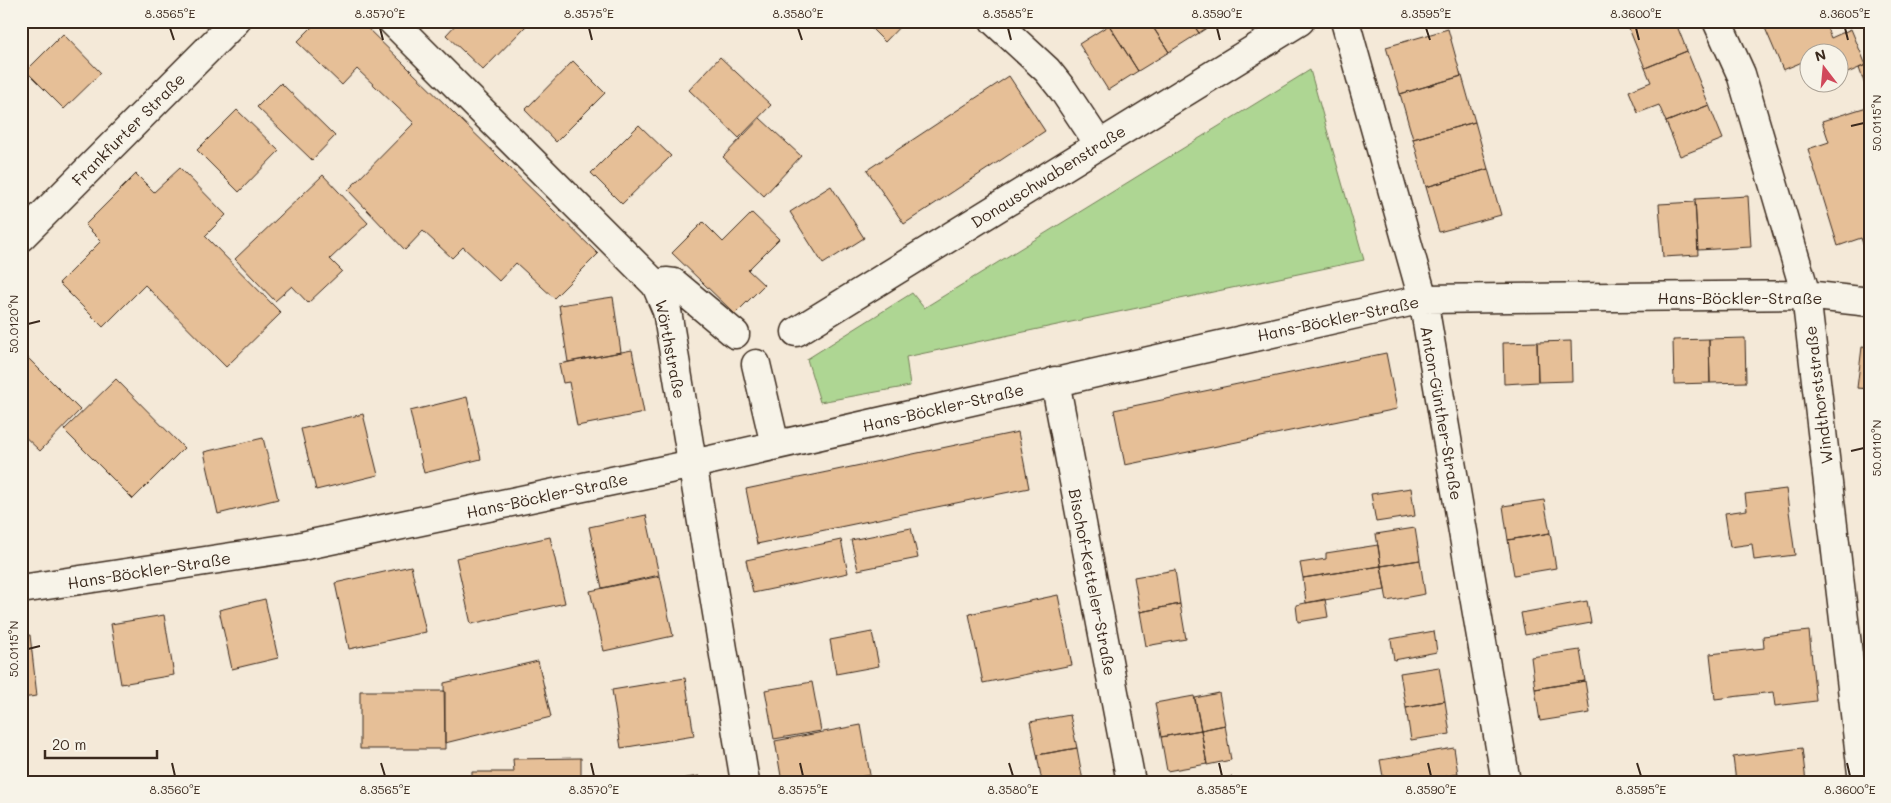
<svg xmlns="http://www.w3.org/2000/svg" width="1891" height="803" font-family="Mali,sans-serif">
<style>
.green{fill:#aed693;stroke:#748058}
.building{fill:#e6bf97;stroke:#3b2a1e}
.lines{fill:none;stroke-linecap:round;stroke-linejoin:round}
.minor-casing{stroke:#3b2a1e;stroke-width:31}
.minor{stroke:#f7f3e8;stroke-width:28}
.ticks{fill:none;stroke:#3b2a1e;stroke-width:2}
.labels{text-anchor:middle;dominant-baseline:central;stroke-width:4.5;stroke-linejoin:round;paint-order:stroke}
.street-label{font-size:16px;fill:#3b2a1e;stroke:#f7f3e8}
.neatline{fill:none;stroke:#3b2a1e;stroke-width:2}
.ticks-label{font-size:12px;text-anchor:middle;fill:#3b2a1e}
</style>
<rect width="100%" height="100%" fill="#f4e9d8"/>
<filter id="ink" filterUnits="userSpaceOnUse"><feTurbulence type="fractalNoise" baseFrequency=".02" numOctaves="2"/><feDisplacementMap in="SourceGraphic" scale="10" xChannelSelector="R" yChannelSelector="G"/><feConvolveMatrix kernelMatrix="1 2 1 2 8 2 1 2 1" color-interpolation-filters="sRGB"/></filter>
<g filter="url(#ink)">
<!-- green -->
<path class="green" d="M1310,70L1364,260L906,357L910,386L820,402L807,359L912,293L924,308Z"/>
<!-- building -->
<path class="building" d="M318,21H360L598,254L554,298L516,263L499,281L463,247L452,258L423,231L405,250L348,190L414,123L357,69L342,85L297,42Z
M459,21H523L527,25L483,70L446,35Z
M864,21H905L885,42Z
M1114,21H1149L1169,52L1138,71L1109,25Z
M1149,21H1191L1199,33L1169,52Z
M1191,21H1217L1199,33Z
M1626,21H1675L1687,51L1645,68Z
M1762,21H1824L1831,38L1851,29L1866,65L1838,77V52H1808V65L1807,60L1783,70Z
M1109,25L1138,71L1108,90L1079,44Z
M1448,29L1461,76L1400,94L1386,47Z
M63,34L101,73L64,109L26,71Z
M1687,51L1709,105L1666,122L1659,105L1638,113L1629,91L1651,82L1645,68Z
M720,57L771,105L739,138L689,90Z
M573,61L605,93L556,142L525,110Z
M1870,63V87L1866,88L1859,68Z
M1009,76L1045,131L904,224L867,170Z
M1462,76L1475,122L1413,139L1400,94Z
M281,83L335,136L312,160L257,107Z
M1709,105L1723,139L1680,156L1666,122Z
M1870,106V154L1864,156L1870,175V264L1861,238L1838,246L1808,149L1829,142L1822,121Z
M237,110L279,151L239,192L197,150Z
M760,118L801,156L764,196L723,157Z
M1475,122L1488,169L1426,187L1413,139Z
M639,125L671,156L622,204L591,173Z
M180,168L226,215L205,236L281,313L226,367L145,285L103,327L59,283L101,241L85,225L136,174L154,192Z
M1488,169L1501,215L1439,232L1426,187Z
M323,175L368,223L330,259L342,271L308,303L292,286L275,301L235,259Z
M831,186L864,238L823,264L790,212Z
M1748,196L1751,247L1698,250L1695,199Z
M1695,202L1698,255L1663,257L1659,204Z
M752,213L779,239L748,270L764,285L735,314L672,253L703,222L723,242Z
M613,297L621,352L568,362L559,305Z
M1745,338L1746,382L1710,383L1709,339Z
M1709,339L1710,383L1674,384L1673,340Z
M1571,341L1572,381L1538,382L1537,342Z
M1537,342L1538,382L1504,384L1503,343Z
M1862,347L1870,348V389L1857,388Z
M632,350L644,413L577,426L569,382L563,383L559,364Z
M21,351L80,410L40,451L21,433Z
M1386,353L1397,409L1125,465L1114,410Z
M116,379L184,448L133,499L64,430Z
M467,397L481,459L424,473L410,411Z
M363,414L378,475L316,490L301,429Z
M1018,432L1029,488L757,544L746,489Z
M263,438L278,499L218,514L204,452Z
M1411,488L1415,516L1376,522L1371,494Z
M1786,489L1795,555L1754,560L1752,544L1730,547L1725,513L1747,510L1745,494Z
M1544,500L1550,533L1508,540L1503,506Z
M646,515L659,575L602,588L589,527Z
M911,528L918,558L858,570L851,540Z
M1415,528L1420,560L1381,566L1376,534Z
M1550,533L1556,568L1514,575L1508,540Z
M550,537L565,603L471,624L456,558Z
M841,540L848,573L753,593L746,560Z
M1378,545L1381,566L1303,578L1300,563L1326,559V553Z
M1420,560L1425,594L1387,601L1381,566Z
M411,566L426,632L349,649L335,583Z
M1381,566L1385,590L1306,603L1303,578Z
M1175,570L1180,604L1140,612L1134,577Z
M660,576L673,636L604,651L590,591Z
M1058,595L1072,665L983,683L969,614Z
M265,599L278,658L232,669L219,610Z
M1325,599L1328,617L1298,622L1296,605Z
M1587,601L1591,623L1525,635L1521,613Z
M1180,604L1186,639L1146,646L1140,612Z
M164,615L174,675L121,684L111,624Z
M1434,631L1437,652L1394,660L1391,639Z
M1809,631L1816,701L1775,706L1773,692L1715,699L1710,654L1764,648L1763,636Z
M872,632L879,666L836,674L830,640Z
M30,635L37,696L21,698V636Z
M1580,650L1585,681L1535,689L1531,657Z
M538,661L551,717L445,743L444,683Z
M1439,667L1445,701L1406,708L1400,673Z
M685,678L694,736L621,748L612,690Z
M1585,681L1590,713L1540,721L1535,689Z
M812,682L821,731L774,739L765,690Z
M360,691H445V749H360Z
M1219,693L1225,725L1201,730L1195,698Z
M1194,696L1201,730L1161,737L1155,703Z
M1445,701L1450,734L1411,740L1406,708Z
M1070,715L1077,748L1037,755L1030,722Z
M861,725L870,775L829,782H782L775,741Z
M1225,725L1231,760L1207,765L1201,730Z
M1201,730L1207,764L1167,771L1161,737Z
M1077,748L1083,781L1042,782L1037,755Z
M1454,748L1458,774L1428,780L1384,782L1380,760Z
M1802,748L1806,782H1736L1733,757Z
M581,758V782H472V772H514L513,759Z
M1458,774L1459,782H1429L1428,780Z
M699,776L700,782H662Z
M1232,777L1233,782H1184Z"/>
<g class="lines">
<!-- minor casing -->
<g class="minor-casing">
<path id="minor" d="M392,21L656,285L667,311L745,782
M994,21L1047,70L1063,90L1099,144
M1345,21L1423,299L1506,782
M1717,21L1741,74L1806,295L1863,782
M21,237L236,21
M656,285L666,282L674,283L735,334
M796,332L1300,21
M756,364L775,445
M1055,381L1131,782
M21,589L297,547L693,464L1423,299L1806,295L1870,302"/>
</g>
<!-- minor -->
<use href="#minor" class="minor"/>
</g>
</g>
<!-- ticks -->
<path class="ticks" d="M170,28L174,40M380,28L383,40M589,28L592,40M798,28L802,40M1008,28L1011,40M1217,28L1220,40M1426,28L1430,40M1636,28L1639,40M1845,28L1848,40M1851,126L1864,123M28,324L40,321M1851,451L1864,448M28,649L40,646M172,763L175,776M381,763L385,776M591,763L594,776M800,763L803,776M1009,763L1013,776M1219,763L1222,776M1428,763L1431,776M1637,763L1641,776M1847,763L1850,776"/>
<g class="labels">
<!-- street labels -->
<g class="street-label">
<text transform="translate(128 129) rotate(-45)">Frankfurter Straße</text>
<text transform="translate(1048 176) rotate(-32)">Donauschwabenstraße</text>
<text x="1740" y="297">Hans-Böckler-Straße</text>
<text transform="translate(1338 318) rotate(-12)">Hans-Böckler-Straße</text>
<text transform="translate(671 349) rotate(79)">Wörthstraße</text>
<text transform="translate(1818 395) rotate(-97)">Windthorststraße</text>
<text transform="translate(943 407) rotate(-13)">Hans-Böckler-Straße</text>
<text transform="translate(1442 413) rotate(80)">Anton-Günther-Straße</text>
<text transform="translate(547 495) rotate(-12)">Hans-Böckler-Straße</text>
<text transform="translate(149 570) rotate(-9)">Hans-Böckler-Straße</text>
<text transform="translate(1093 582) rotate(79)">Bischof-Ketteler-Straße</text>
</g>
</g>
<!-- margin -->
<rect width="1891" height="803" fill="none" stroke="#f7f3e8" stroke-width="55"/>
<!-- north arrow -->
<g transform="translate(1824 68) rotate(344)"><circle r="24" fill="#f7f3e8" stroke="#aca397"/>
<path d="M0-4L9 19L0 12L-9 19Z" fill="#d1495b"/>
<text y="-8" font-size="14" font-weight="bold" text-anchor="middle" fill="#3b2a1e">N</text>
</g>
<!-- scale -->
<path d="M45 750v8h112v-8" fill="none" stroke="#3b2a1e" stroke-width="2.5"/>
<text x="52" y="750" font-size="15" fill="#3b2a1e" stroke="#f7f3e8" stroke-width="4" paint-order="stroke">20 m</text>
<rect x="28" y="28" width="1836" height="748" class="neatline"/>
<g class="ticks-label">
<text x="170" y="18">8.3565°E</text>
<text x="380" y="18">8.3570°E</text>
<text x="589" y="18">8.3575°E</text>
<text x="798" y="18">8.3580°E</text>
<text x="1008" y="18">8.3585°E</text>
<text x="1217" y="18">8.3590°E</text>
<text x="1426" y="18">8.3595°E</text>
<text x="1636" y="18">8.3600°E</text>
<text x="1845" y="18">8.3605°E</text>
<text transform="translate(1877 123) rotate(-90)" y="4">50.0115°N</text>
<text transform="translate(14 324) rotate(-90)" y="4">50.0120°N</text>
<text transform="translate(1877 448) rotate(-90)" y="4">50.0110°N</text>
<text transform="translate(14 649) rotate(-90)" y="4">50.0115°N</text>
<text x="175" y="794">8.3560°E</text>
<text x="385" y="794">8.3565°E</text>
<text x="594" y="794">8.3570°E</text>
<text x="803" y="794">8.3575°E</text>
<text x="1013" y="794">8.3580°E</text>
<text x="1222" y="794">8.3585°E</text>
<text x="1431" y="794">8.3590°E</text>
<text x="1641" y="794">8.3595°E</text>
<text x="1850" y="794">8.3600°E</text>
</g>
</svg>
